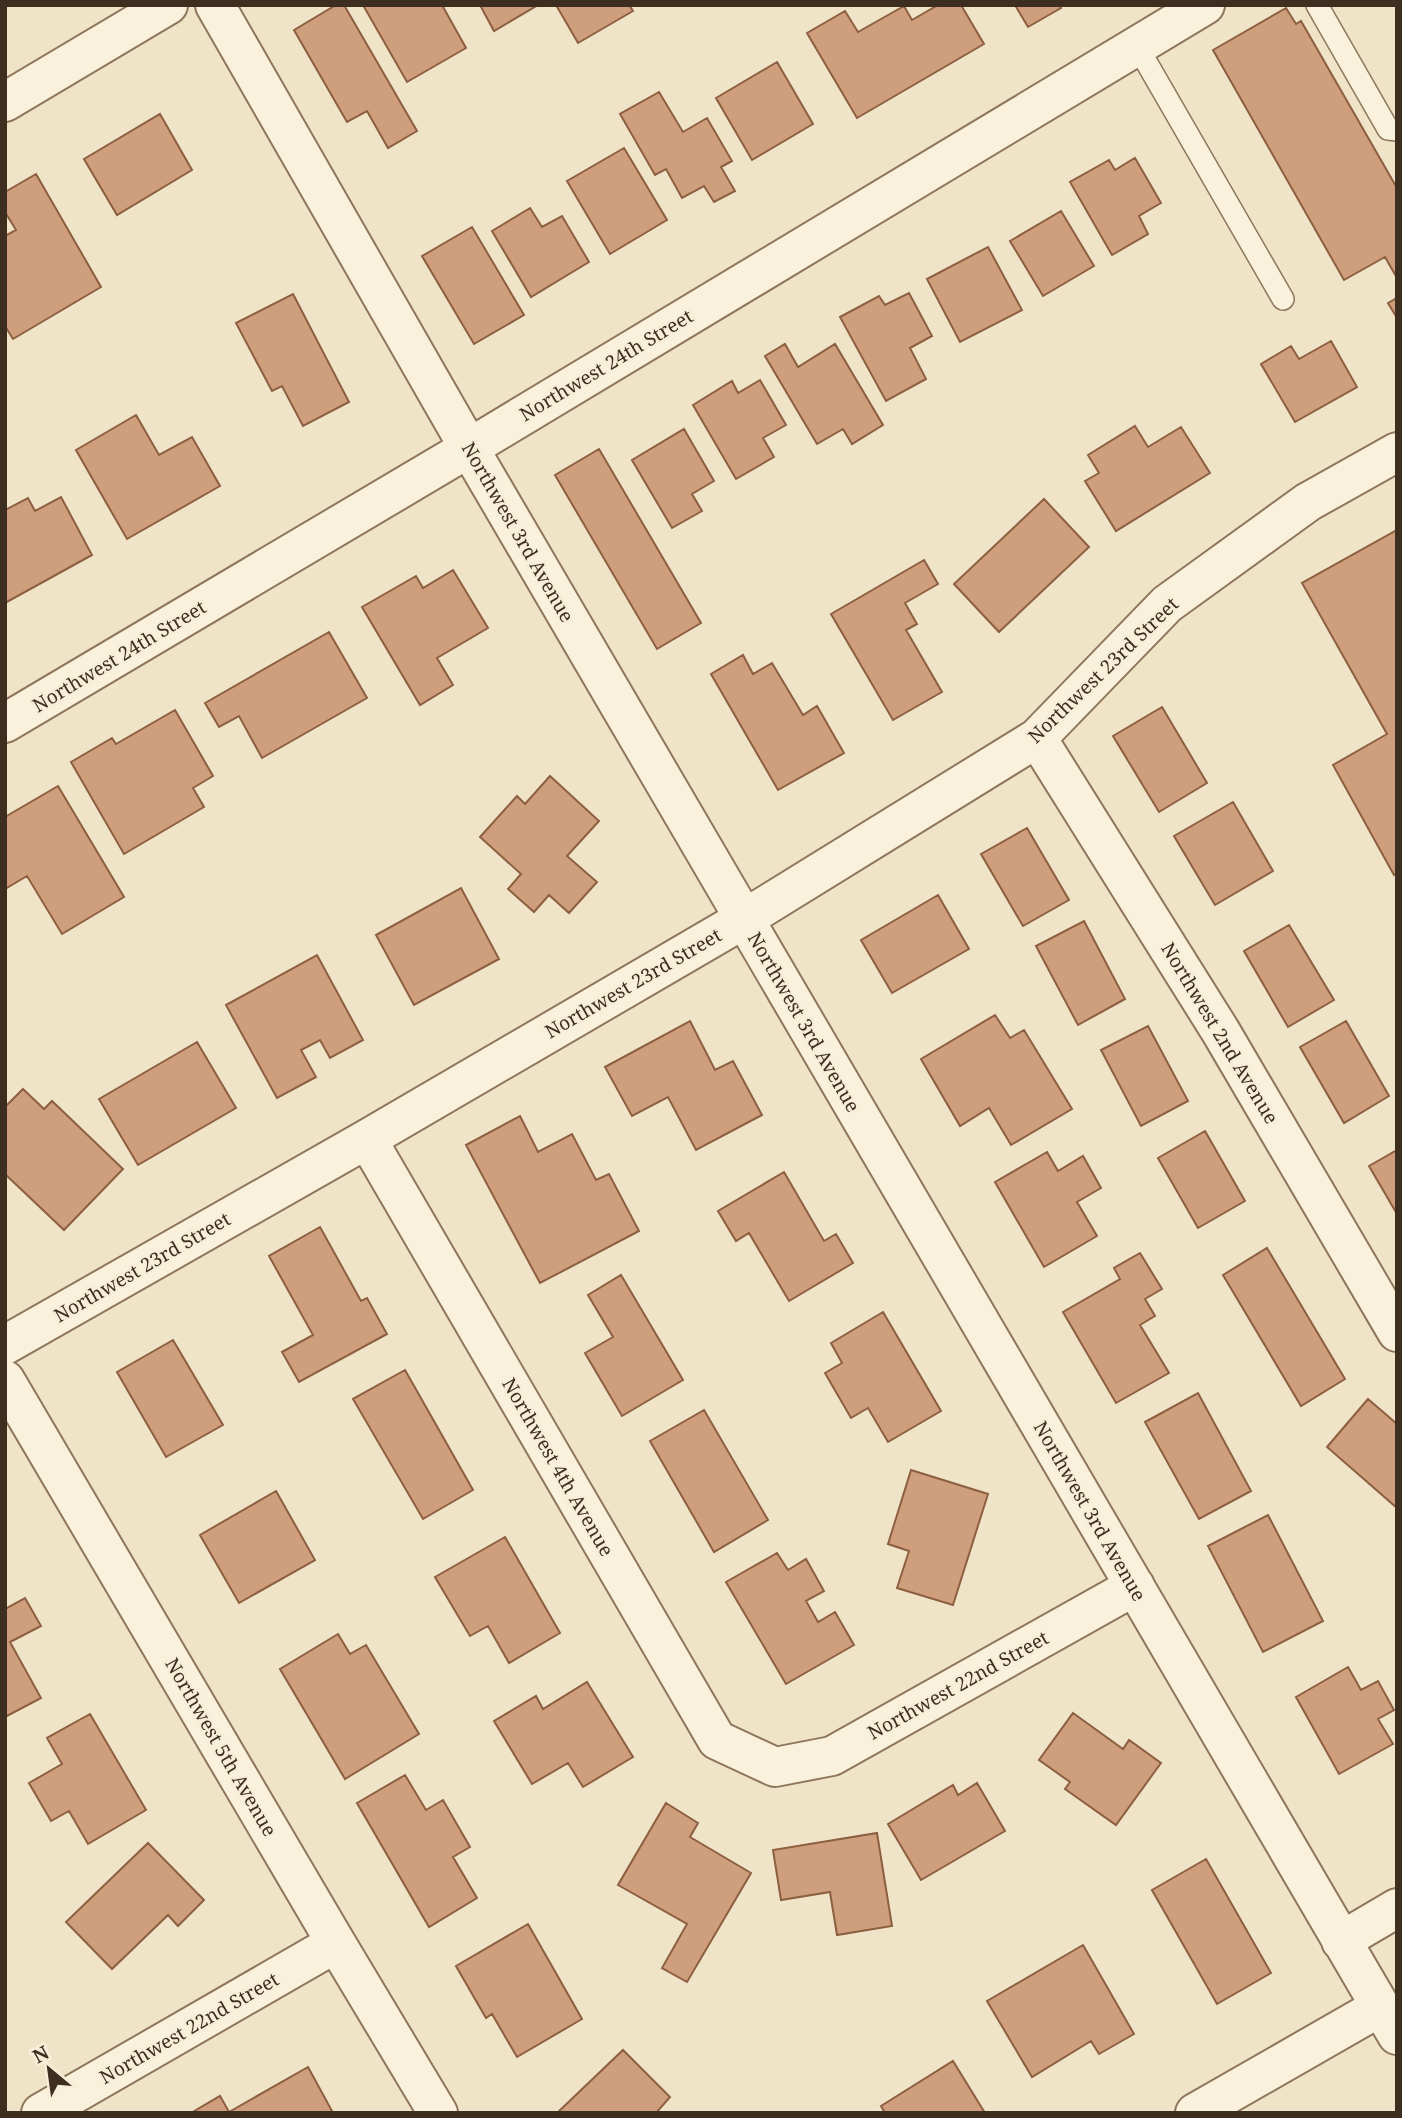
<svg xmlns="http://www.w3.org/2000/svg" width="1402" height="2118" font-family="'Noto Serif',serif">
<style>
.building{fill:#cf9f7d;stroke:#8d5f41;stroke-width:2}
.lines{fill:none;stroke-linecap:round;stroke-linejoin:round}
.service-casing{stroke:#8d765c;stroke-width:24}
.minor-casing{stroke:#8d765c;stroke-width:42}
.service{stroke:#faf1dc;stroke-width:21}
.minor{stroke:#faf1dc;stroke-width:38}
.labels{text-anchor:middle;dominant-baseline:central;stroke-width:5;stroke-linejoin:round;paint-order:stroke}
.street-label{font-size:19px;fill:#3d2e20;stroke:#f7eed8}
</style>
<rect width="100%" height="100%" fill="#f0e4c8"/>
<!-- building -->
<path class="building" d="M336,5H344L417,131L388,148L367,111L347,122L294,30Z
M363,5H442L466,48L407,82Z
M480,5H538L494,31Z
M556,5H629L633,11L578,43Z
M938,5H961L984,44L857,118L807,33L845,11L858,32L904,6L912,20Z
M1015,5H1059L1061,8L1028,27Z
M1286,8L1296,24L1301,21L1397,188V278L1385,257L1344,280L1213,50Z
M777,62L813,124L752,160L716,98Z
M659,92L683,132L707,118L732,161L721,167L735,191L714,202L704,186L682,198L666,169L655,175L620,114Z
M160,114L192,170L117,215L84,159Z
M624,148L667,220L610,254L567,181Z
M1135,158L1161,203L1139,216L1148,234L1112,255L1070,182L1109,160L1115,170Z
M36,174L101,287L13,339L5,326V236L16,230L5,212V192Z
M530,208L542,227L562,216L589,262L531,297L492,231Z
M1061,211L1094,266L1043,296L1010,241Z
M472,227L524,315L474,344L422,256Z
M988,247L1022,310L960,342L927,279Z
M909,293L932,336L910,348L926,379L886,401L840,317L879,296L885,305Z
M293,294L349,402L303,426L282,386L272,391L236,323Z
M1397,298V318L1388,303Z
M1331,341L1357,387L1295,422L1261,364L1291,346L1299,359Z
M785,344L798,367L835,344L883,425L852,444L843,429L817,444L765,356Z
M760,380L786,425L763,438L774,457L736,479L693,405L732,381L738,393Z
M136,415L159,455L192,437L220,486L127,539L76,450Z
M1135,426L1148,447L1181,427L1210,473L1116,531L1085,481L1099,473L1088,455Z
M684,429L714,481L692,494L702,511L672,528L632,460Z
M599,449L701,623L657,649L555,475Z
M61,497L92,555L5,603V510L28,498L35,511Z
M1044,499L1089,547L999,632L954,584Z
M1397,530V873L1394,875L1333,765L1387,734L1302,583Z
M924,560L938,584L905,603L917,624L906,630L942,692L893,720L831,614Z
M453,570L488,628L437,658L453,685L420,705L362,607L416,576L423,588Z
M329,632L367,698L262,758L239,716L219,727L205,703Z
M743,655L753,674L772,663L803,715L817,706L844,753L778,790L711,674Z
M1162,707L1207,783L1159,812L1113,736Z
M175,710L213,776L193,788L204,807L124,854L71,762L112,738L116,744Z
M550,776L599,821L567,856L597,882L569,913L549,895L534,912L508,889L521,874L480,837L517,796L525,804Z
M58,786L124,897L62,934L27,876L5,889V817Z
M1233,802L1273,871L1215,905L1174,836Z
M1027,828L1069,900L1023,926L981,854Z
M461,888L499,959L414,1005L376,935Z
M938,895L969,949L892,993L861,940Z
M1084,921L1125,999L1078,1025L1036,946Z
M1289,925L1334,1000L1288,1027L1244,951Z
M317,955L363,1040L330,1058L320,1040L301,1050L316,1077L277,1098L226,1005Z
M995,1015L1010,1038L1024,1030L1072,1109L1011,1145L989,1108L960,1126L921,1059Z
M690,1021L715,1070L733,1061L762,1115L696,1150L668,1097L632,1116L605,1067Z
M1346,1021L1389,1096L1344,1123L1300,1047Z
M1148,1026L1188,1101L1141,1126L1101,1050Z
M197,1042L236,1108L138,1165L99,1099Z
M23,1089L44,1109L52,1101L123,1169L64,1230L5,1174V1107Z
M520,1116L538,1152L572,1134L596,1180L609,1174L639,1231L540,1283L466,1145Z
M1205,1131L1245,1201L1198,1228L1158,1158Z
M1397,1150V1214L1369,1166Z
M1047,1152L1058,1171L1083,1156L1101,1188L1077,1202L1097,1236L1044,1267L995,1182Z
M784,1172L824,1241L836,1234L853,1263L789,1301L749,1233L736,1241L718,1211Z
M320,1227L361,1301L367,1298L387,1334L299,1382L282,1352L313,1335L269,1256Z
M1267,1248L1345,1379L1301,1406L1223,1275Z
M1140,1253L1162,1289L1145,1299L1155,1316L1140,1325L1169,1373L1116,1403L1063,1312L1120,1279L1114,1268Z
M621,1275L683,1380L622,1416L585,1353L613,1337L588,1295Z
M883,1312L941,1411L888,1442L868,1408L851,1418L825,1373L842,1363L831,1343Z
M173,1340L223,1425L166,1457L117,1372Z
M405,1370L473,1490L423,1519L353,1399Z
M1198,1393L1251,1491L1199,1519L1145,1422Z
M1368,1399L1397,1424V1508L1327,1447Z
M704,1410L768,1520L714,1552L650,1441Z
M911,1470L988,1494L953,1605L897,1588L909,1551L888,1544Z
M276,1491L315,1560L239,1603L200,1535Z
M1268,1515L1323,1621L1263,1652L1208,1546Z
M505,1537L560,1633L509,1663L488,1626L470,1636L435,1577Z
M777,1553L788,1570L806,1559L824,1591L806,1601L818,1622L835,1612L854,1645L786,1684L726,1582Z
M25,1598L41,1626L10,1642L41,1698L5,1717V1609Z
M338,1634L350,1654L366,1645L419,1734L345,1779L280,1669Z
M1348,1667L1361,1690L1378,1681L1394,1710L1378,1719L1393,1744L1339,1774L1296,1697Z
M587,1682L633,1757L583,1787L568,1763L532,1784L494,1721L536,1696L543,1709Z
M1073,1713L1123,1749L1129,1740L1161,1763L1116,1825L1065,1789L1070,1782L1039,1760Z
M90,1714L146,1810L88,1844L69,1811L51,1821L29,1783L62,1764L47,1738Z
M405,1775L426,1810L443,1800L470,1847L453,1857L477,1898L429,1927L357,1803Z
M977,1783L1005,1831L921,1880L888,1824L953,1785L958,1795Z
M666,1803L698,1823L690,1837L751,1873L687,1982L662,1968L687,1924L618,1885Z
M877,1833L892,1926L837,1935L830,1892L781,1900L773,1850Z
M148,1843L204,1900L178,1926L168,1915L112,1969L66,1922Z
M1206,1859L1271,1973L1217,2004L1152,1890Z
M528,1924L582,2019L517,2057L492,2014L486,2018L456,1966Z
M1083,1945L1134,2034L1099,2054L1091,2041L1032,2077L987,2001Z
M623,2050L670,2097L656,2113H557Z
M953,2061L985,2113H885L881,2106Z
M308,2067L332,2111L330,2113H191L220,2096L229,2112Z"/>
<g class="lines">
<!-- service casing -->
<g class="service-casing">
<path id="service" d="M1317,5L1388,129L1397,130
M1137,46L1283,299"/>
</g>
<!-- minor casing -->
<g class="minor-casing">
<path id="minor" d="M215,5L469,448L1397,2035
M5,102L168,5
M5,723L469,448L1205,5
M1037,738L1221,1032L1397,1332
M367,1139L717,1740L775,1767L832,1756L1135,1586
M5,1345L367,1139L744,919L1037,738L1167,604L1308,502L1397,452
M5,1380L336,1943L438,2113
M1341,1941L1397,1908
M41,2113L336,1943
M1195,2113L1380,2007"/>
</g>
<!-- service -->
<use href="#service" class="service"/>
<!-- minor -->
<use href="#minor" class="minor"/>
</g>
<g class="labels">
<!-- street labels -->
<g class="street-label">
<text transform="translate(606 365) rotate(-31)">Northwest 24th Street</text>
<text transform="translate(518 532) rotate(60)">Northwest 3rd Avenue</text>
<text transform="translate(119 656) rotate(-31)">Northwest 24th Street</text>
<text transform="translate(1103 670) rotate(-44)">Northwest 23rd Street</text>
<text transform="translate(633 983) rotate(-30)">Northwest 23rd Street</text>
<text transform="translate(804 1022) rotate(60)">Northwest 3rd Avenue</text>
<text transform="translate(1220 1033) rotate(59)">Northwest 2nd Avenue</text>
<text transform="translate(142 1267) rotate(-30)">Northwest 23rd Street</text>
<text transform="translate(558 1467) rotate(60)">Northwest 4th Avenue</text>
<text transform="translate(1090 1511) rotate(60)">Northwest 3rd Avenue</text>
<text transform="translate(958 1685) rotate(-29)">Northwest 22nd Street</text>
<text transform="translate(221 1747) rotate(60)">Northwest 5th Avenue</text>
<text transform="translate(189 2028) rotate(-30)">Northwest 22nd Street</text>
</g>
</g>
<!-- border -->
<rect width="1402" height="2118" fill="none" stroke="#3d2e20" stroke-width="14"/>
<!-- north arrow -->
<g transform="translate(49 2069) rotate(331)" stroke="#f7eed8" stroke-width="5" paint-order="stroke">
<path d="M0-5L12 26L0 18L-12 26Z" fill="#3d2e20"/>
<text y="-10" font-size="19" font-weight="bold" text-anchor="middle" fill="#3d2e20">N</text>
</g>
</svg>
